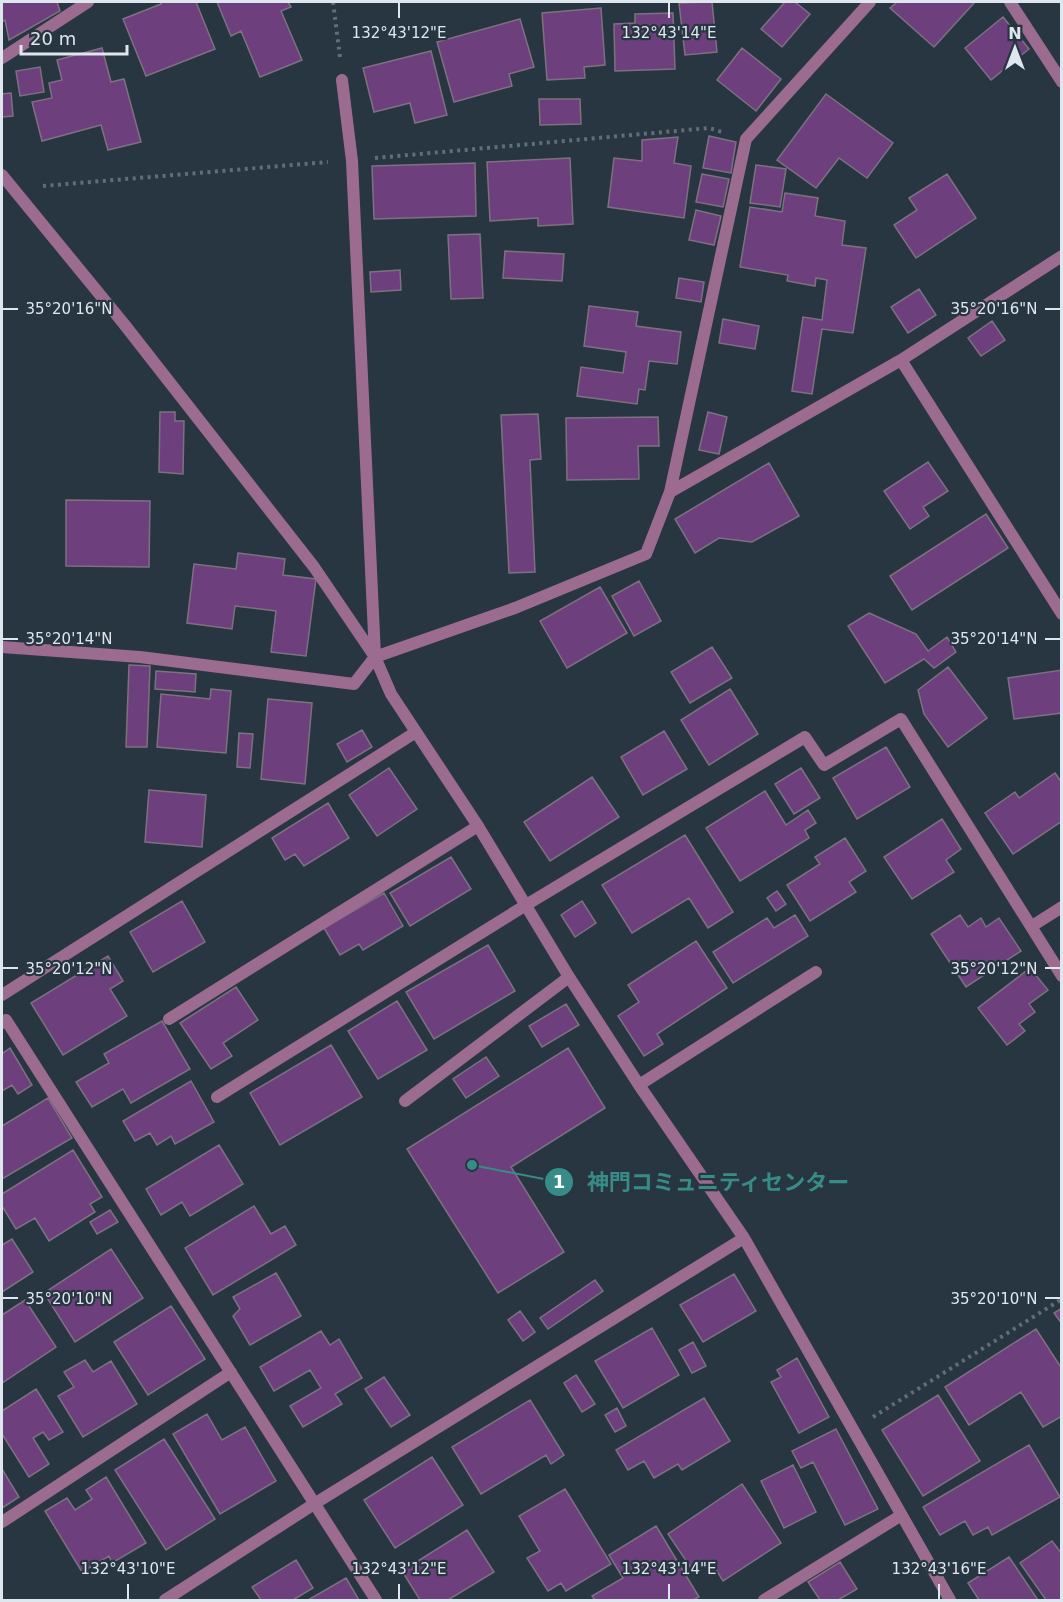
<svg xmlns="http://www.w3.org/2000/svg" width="1063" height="1602" font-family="'DejaVu Sans','Noto Sans JP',sans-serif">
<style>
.building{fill:#6e3f7d;stroke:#7d7181;stroke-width:1.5}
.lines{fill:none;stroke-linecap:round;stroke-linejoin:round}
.path{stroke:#616d77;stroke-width:4;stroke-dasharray:3 4.5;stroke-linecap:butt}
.minor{stroke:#9b6c90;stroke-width:12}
.ticks{fill:none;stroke:#dee6ee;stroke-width:2}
.ticks-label{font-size:15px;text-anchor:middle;fill:#dee6ee;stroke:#283641;stroke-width:4.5;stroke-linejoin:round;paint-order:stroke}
.leader{fill:none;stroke:#388c88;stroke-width:2}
.callout-dot{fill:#388c88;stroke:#283641;stroke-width:2}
.mark-label{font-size:18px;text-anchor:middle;font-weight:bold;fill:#fff}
.callout-label{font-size:22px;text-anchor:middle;font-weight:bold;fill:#388c88;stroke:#283641;stroke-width:4.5;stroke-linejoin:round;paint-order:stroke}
</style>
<rect width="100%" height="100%" fill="#283641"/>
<!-- building -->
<path class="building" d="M2,2H57L60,11L9,40L5,20L2,22Z
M160,2H196L215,49L146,76L123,19L161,4Z
M217,2H288L291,7L281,11L302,60L260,77L241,31L231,36Z
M712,2L717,52L685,55L679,3Z
M785,2H795L810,14L782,47L761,29Z
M897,2H975L934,47L890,8Z
M601,8L605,65L584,67L585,78L547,80L542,13Z
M673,13L675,69L615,71L614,24L635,23V14Z
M1003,17L1029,49L991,80L965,48Z
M520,19L534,67L509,74L512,86L454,102L437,42Z
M102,48L111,82L124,79L141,142L108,150L101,125L42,141L32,102L52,98L49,83L62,80L57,60Z
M742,48L781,79L756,111L717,80Z
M431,51L447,115L415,123L410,103L374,112L363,68Z
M40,67L44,92L20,96L16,71Z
M11,93L13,116L2,117V94Z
M826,94L893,143L867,178L839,158L816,188L777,160Z
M539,99H580L581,124L540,125Z
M709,136L736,142L731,173L703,168Z
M678,137L674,163L691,166L684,218L608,207L614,158L642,161V140Z
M570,158L573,224L538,226V218L490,221L487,162Z
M475,163L476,216L374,219L372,166Z
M756,165L786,169L780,207L750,203Z
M702,174L729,179L723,207L696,202Z
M947,174L976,218L916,258L894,225L917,210L909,198Z
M785,193L818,198L815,216L845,221L842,245L866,248L853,333L822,329L812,394L792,391L803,317L822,320L827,280L816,278L815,286L787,281L788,275L740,267L750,207L782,212Z
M696,210L721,216L714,245L689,240Z
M480,234L483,298L451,299L448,235Z
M505,251L564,254L562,281L503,278Z
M400,270L401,290L371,292L370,272Z
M679,278L704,282L701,302L676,298Z
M919,289L936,315L908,333L891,307Z
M589,306L638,312L636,326L681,332L677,364L649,361L645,390L639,389L637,404L577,396L581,367L623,373L626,352L584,346Z
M723,319L759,326L755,349L719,343Z
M992,321L1005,340L981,356L968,338Z
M160,412H175V421H184L183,474L159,472Z
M708,412L727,417L719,454L699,450Z
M538,414L541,459L530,460L535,572L509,573L501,415Z
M658,417L659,446H638L639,479L567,480L566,418Z
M928,462L948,491L923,507L929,516L910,529L884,491Z
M769,463L799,516L752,542L719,538L695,553L675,519Z
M66,500L150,501L149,567L66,566Z
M986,514L1008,548L912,610L890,576Z
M238,553L285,559L283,575L316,579L306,656L271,652L276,611L235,606L232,629L187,623L194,564L236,569Z
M639,581L661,621L634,636L612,596Z
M600,587L627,633L567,668L540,621Z
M869,613L916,634L928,651L947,637L956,652L934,668L924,659L885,683L848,626Z
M712,647L732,678L690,703L671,672Z
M129,665L150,666L147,747H126Z
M948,667L987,718L948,747L924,714L918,690Z
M1062,670V713L1014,719L1008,678Z
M156,671L196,674L195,692L155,689Z
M211,689L231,691L226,753L157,747L161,694L210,699Z
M730,689L758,734L709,765L681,720Z
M268,699L312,703L305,784L261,779Z
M362,730L372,747L347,762L337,744Z
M664,731L687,769L643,795L621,757Z
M239,733L253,734L250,768L237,767Z
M886,747L910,787L857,819L833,778Z
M389,768L417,809L377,836L349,795Z
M801,768L820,798L794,814L775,784Z
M1055,773L1062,783V821L1013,854L985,813L1015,792L1019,798Z
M592,777L619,817L550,861L524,822Z
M149,790L206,795L202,847L145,842Z
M765,791L786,825L808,810L816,823L805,830L809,838L740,881L706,828Z
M328,803L349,838L304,866L295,854L285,860L272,838Z
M942,819L961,849L946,860L954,872L912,899L884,857Z
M685,835L733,912L708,928L689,898L632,933L602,885Z
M845,838L866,871L849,882L856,892L810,921L787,885L820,864L815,857Z
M451,857L471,889L410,926L390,893Z
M777,891L786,904L776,911L767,898Z
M384,893L403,926L363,950L359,944L340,955L324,928Z
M182,901L205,942L153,972L130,932Z
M582,901L596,923L575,937L561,915Z
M795,915L808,936L733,983L713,952L767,918L774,928Z
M960,915L968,927L981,918L986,927L999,918L1021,951L966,987L931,934Z
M696,941L727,988L657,1034L663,1044L644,1056L618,1016L639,1002L628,985Z
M488,945L515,991L434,1039L406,992Z
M108,956L123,981L110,989L127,1016L63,1055L31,1003Z
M1030,968L1048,990L1029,1004L1035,1012L1019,1024L1025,1031L1007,1045L978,1008Z
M236,987L258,1020L223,1043L232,1056L211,1069L180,1023Z
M397,1001L427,1050L378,1079L348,1031Z
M566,1004L579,1025L542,1047L529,1026Z
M162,1021L190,1069L131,1103L123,1089L92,1107L76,1082L109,1063L104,1054Z
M331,1045L362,1097L280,1145L250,1093Z
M10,1048L32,1085L18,1094L12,1085L2,1091V1050L3,1053Z
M568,1048L605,1108L511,1167L564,1252L498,1293L407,1149Z
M486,1057L499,1076L466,1098L453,1079Z
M191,1081L214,1122L175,1144L171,1136L157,1145L150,1133L135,1141L123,1121Z
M48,1098L72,1138L2,1179V1126Z
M219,1145L243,1184L190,1216L182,1202L161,1215L146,1189Z
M73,1150L102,1197L90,1204L95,1212L49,1241L35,1218L16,1229L2,1206V1194Z
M254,1206L271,1234L285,1226L296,1245L213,1295L185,1248Z
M110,1210L118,1222L97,1234L90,1222Z
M12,1239L33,1272L2,1292V1245Z
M111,1249L143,1298L75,1342L44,1293Z
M276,1273L301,1316L250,1345L233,1316L240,1309L233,1297Z
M734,1274L756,1311L703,1342L680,1305Z
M595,1280L603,1291L548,1329L540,1318Z
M25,1300L56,1347L2,1383V1315Z
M171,1306L205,1359L148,1395L114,1342Z
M1062,1308V1324L1054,1313Z
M520,1311L535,1332L523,1341L508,1320Z
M652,1328L679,1375L623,1408L595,1361Z
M1036,1329L1062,1369V1416L1043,1427L1021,1392L969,1425L945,1387Z
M321,1331L330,1345L339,1339L362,1378L335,1394L342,1404L303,1427L290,1406L321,1388L310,1370L274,1391L260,1367Z
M693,1342L706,1366L692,1373L679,1350Z
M797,1358L829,1417L799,1433L771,1382L781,1377L777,1370Z
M85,1360L93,1372L111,1361L137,1404L83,1437L58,1396L74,1387L64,1372Z
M576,1375L595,1404L582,1412L564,1383Z
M384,1377L410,1415L391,1427L365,1389Z
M36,1389L63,1432L49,1440L43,1432L33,1438L49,1464L29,1477L2,1434V1411Z
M938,1395L980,1461L923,1496L882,1430Z
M704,1398L730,1441L682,1470L678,1464L654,1478L644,1461L628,1470L616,1450Z
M530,1400L564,1455L551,1464L546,1455L481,1494L452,1447Z
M617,1408L626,1426L615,1432L605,1415Z
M207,1414L222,1440L245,1427L276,1481L220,1514L173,1434Z
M836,1429L878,1509L845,1525L813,1462L801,1468L792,1451Z
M164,1439L215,1519L166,1550L115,1470Z
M1029,1445L1060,1497L992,1535L988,1527L973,1535L965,1521L940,1535L923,1507Z
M432,1457L463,1505L395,1548L364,1500Z
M793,1465L816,1512L784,1528L761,1481Z
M2,1469L19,1497L2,1508Z
M106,1477L146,1543L112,1563L109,1556L82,1572L45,1511L67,1498L75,1510L92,1499L86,1490Z
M742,1484L781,1543L723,1581L710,1560L693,1571L668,1534Z
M565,1489L611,1564L566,1591L561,1583L548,1591L527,1558L540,1551L519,1516Z
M656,1526L699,1597L693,1600H595L592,1596L623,1578L609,1555Z
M467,1530L494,1572L448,1600H420L402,1571Z
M1052,1541L1062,1554V1600H1046L1020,1563Z
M1009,1557L1038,1600H979L968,1583Z
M296,1560L313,1588L293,1600H261L252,1587Z
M840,1562L857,1589L838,1600H820L808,1582Z
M346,1578L359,1600H308Z"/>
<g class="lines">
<!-- path -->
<path class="path" d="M333,2L340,57
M375,158L709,128L722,132
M43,186L328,162
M873,1417L1062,1299"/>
<!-- minor -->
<path class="minor" d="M1010,2L1062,82
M2,58L88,2
M342,80L352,161L375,656
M2,175L124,324L314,567L375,657L391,694L478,826L569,977L639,1085L744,1238L950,1600
M901,360L1062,256
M670,492L746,139L870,2
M2,647L140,657L354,684L375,657L515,608L646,554L670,492L901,360L1062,614
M1032,926L1062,907
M2,995L416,732
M169,1019L478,826
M2,1023L6,1020L376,1600
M639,1085L816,972
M217,1097L526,905L805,737L824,765L901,719L1062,976
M405,1101L569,977
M2,1522L231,1372
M165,1600L314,1504L744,1238
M764,1600L900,1516"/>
</g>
<!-- ticks -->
<path class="ticks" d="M399,3V18M669,3V18M3,309H18M1045,309H1060M3,639H18M1045,639H1060M3,968H18M1045,968H1060M3,1298H18M1045,1298H1060M128,1584V1599M399,1584V1599M669,1584V1599M939,1584V1599"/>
<g class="ticks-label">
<text x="399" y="38">132°43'12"E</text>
<text x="669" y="38">132°43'14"E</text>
<text x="69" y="314">35°20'16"N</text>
<text x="994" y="314">35°20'16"N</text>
<text x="69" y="644">35°20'14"N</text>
<text x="994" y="644">35°20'14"N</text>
<text x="69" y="974">35°20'12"N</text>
<text x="994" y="974">35°20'12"N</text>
<text x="69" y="1304">35°20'10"N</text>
<text x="994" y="1304">35°20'10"N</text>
<text x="128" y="1574">132°43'10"E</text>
<text x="399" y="1574">132°43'12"E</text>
<text x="669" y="1574">132°43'14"E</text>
<text x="939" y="1574">132°43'16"E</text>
</g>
<!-- callouts -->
<path class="leader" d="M472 1165L559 1182"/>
<g class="callout-dot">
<circle cx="472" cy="1165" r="6"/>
<circle cx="559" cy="1182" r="15"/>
</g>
<g class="mark-label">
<text x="559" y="1188">1</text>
</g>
<g class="callout-label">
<text x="718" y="1190">神門コミュニティセンター</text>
</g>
<!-- border -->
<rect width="1063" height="1602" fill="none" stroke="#dee6ee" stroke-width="6"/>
<!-- north arrow -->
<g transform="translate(1015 48)" stroke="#283641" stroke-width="4.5" paint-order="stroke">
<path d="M0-4.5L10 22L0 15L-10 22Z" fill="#dee6ee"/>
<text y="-9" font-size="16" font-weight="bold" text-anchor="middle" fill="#dee6ee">N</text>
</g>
<!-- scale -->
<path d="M21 45v9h106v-9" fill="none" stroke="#dee6ee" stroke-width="3"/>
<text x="30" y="45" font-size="18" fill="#dee6ee" stroke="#283641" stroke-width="4.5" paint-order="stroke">20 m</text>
</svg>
